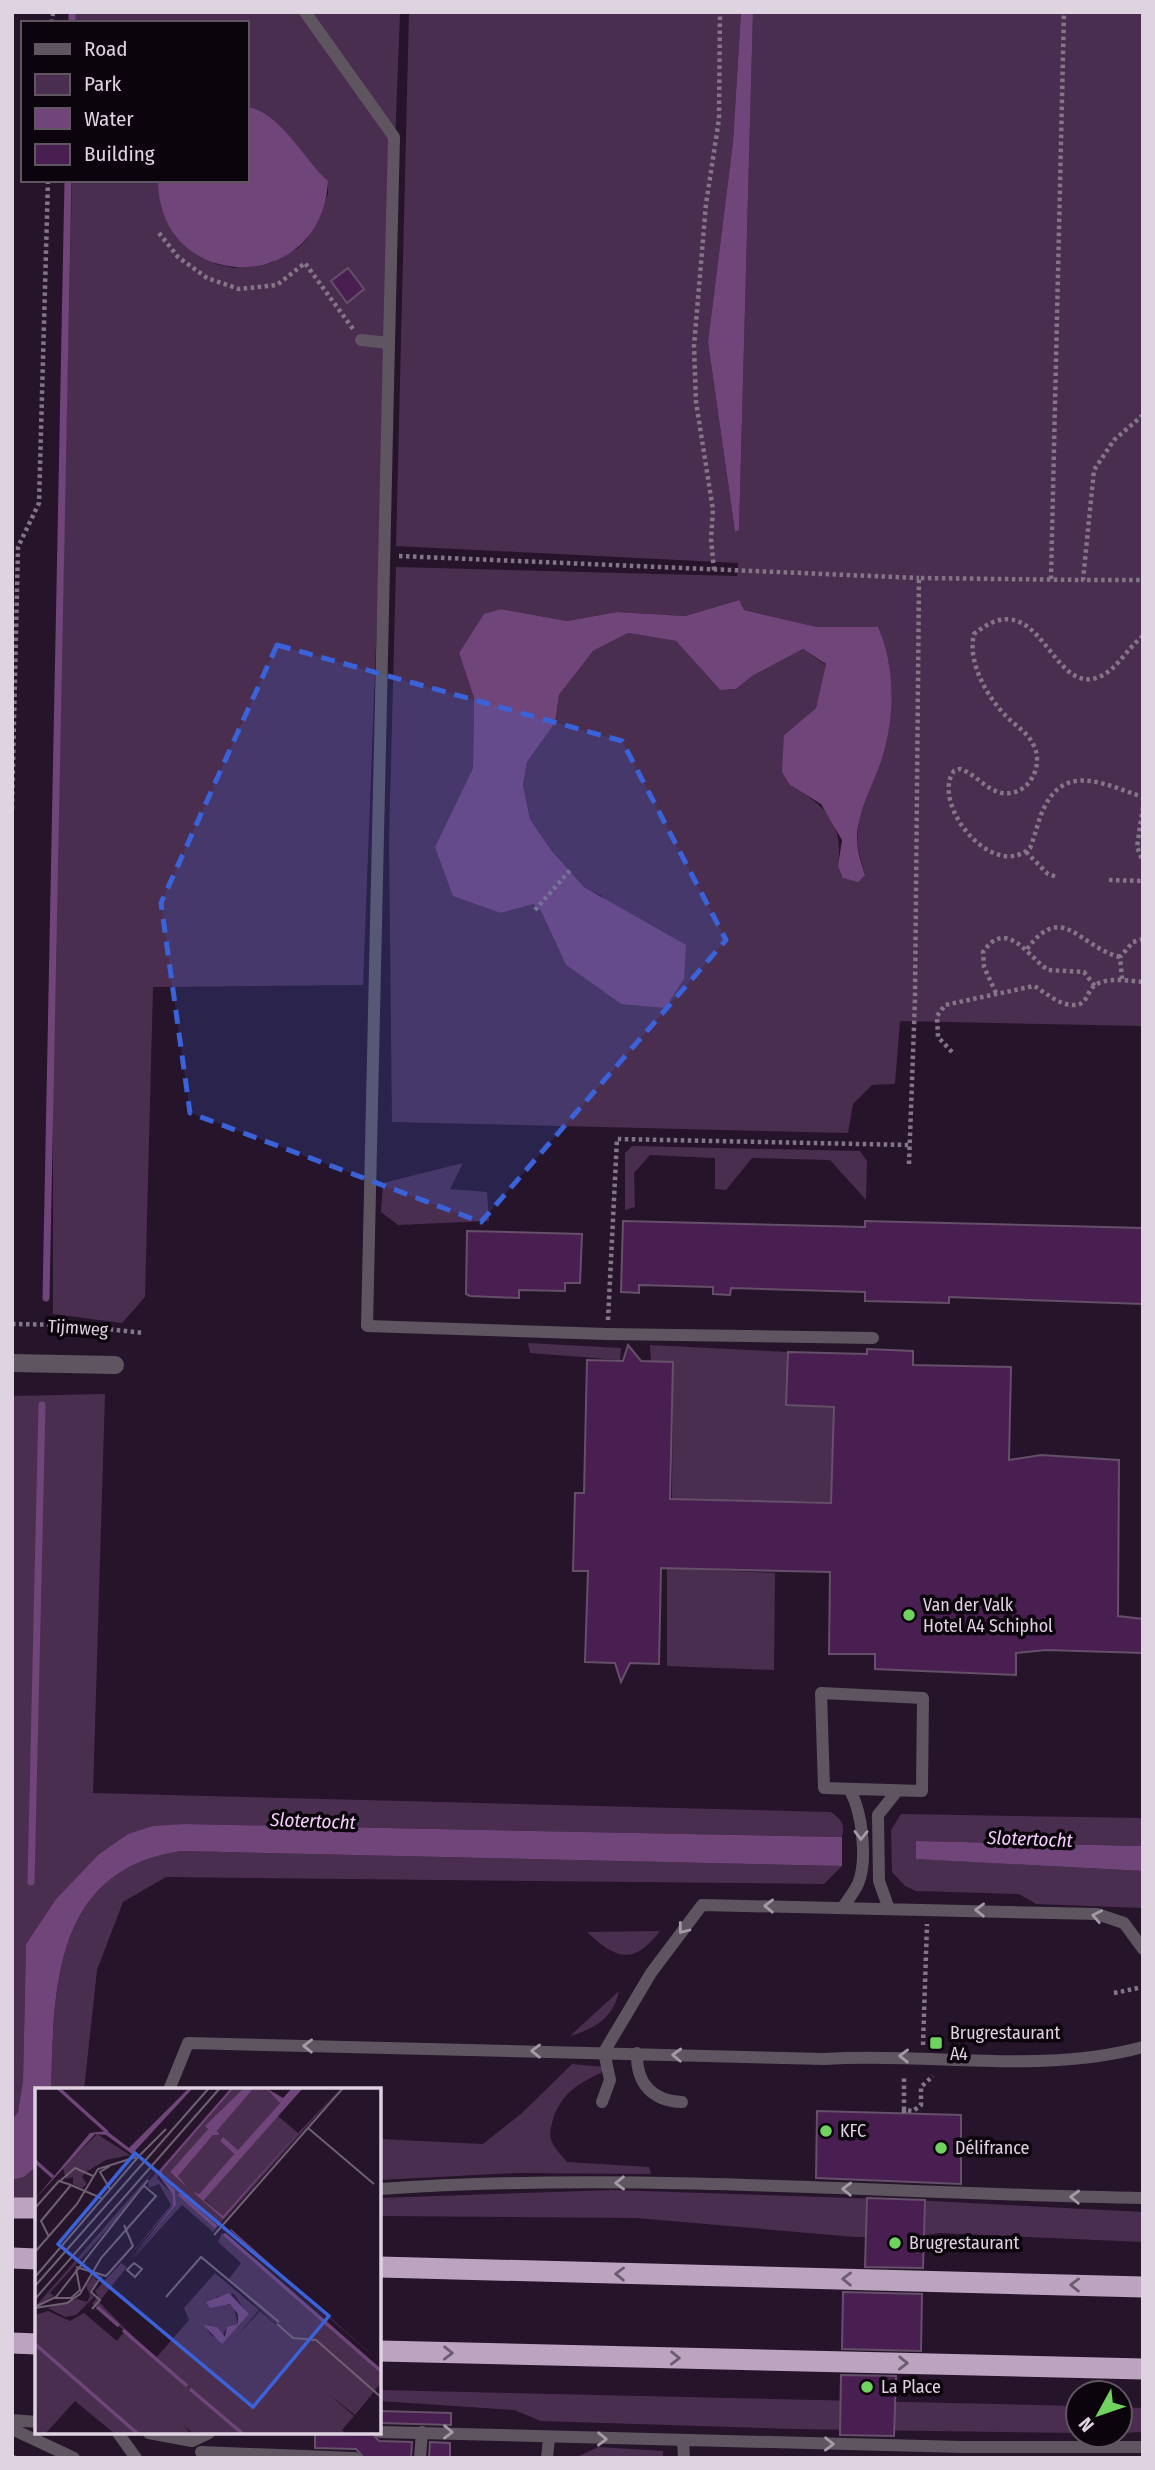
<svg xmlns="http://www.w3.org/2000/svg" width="1155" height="2470" font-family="'Fira Sans Condensed',sans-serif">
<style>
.green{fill:#4a2e50;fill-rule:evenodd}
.water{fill:#704579}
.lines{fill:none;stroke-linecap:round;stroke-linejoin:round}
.stream{stroke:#704579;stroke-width:7}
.building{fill:#481f50;stroke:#654f69;stroke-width:2}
.path{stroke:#847587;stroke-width:4.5;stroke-dasharray:3.5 3.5;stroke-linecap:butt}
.service{stroke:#5e5560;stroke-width:12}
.minor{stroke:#5e5560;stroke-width:18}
.motorway{stroke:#bca4c0;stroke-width:21}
.oneway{stroke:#a59aa7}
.oneway2{stroke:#6c5c6f}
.marked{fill:#3a62d9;fill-opacity:0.2;stroke:#3a62d9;stroke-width:5;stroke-dasharray:14 9;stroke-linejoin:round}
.poi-dot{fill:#70d35f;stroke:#0b040c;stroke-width:2.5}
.labels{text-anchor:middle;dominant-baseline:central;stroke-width:7;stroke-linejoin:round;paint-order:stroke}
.street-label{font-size:18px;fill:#dfd2e1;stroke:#0b040c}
.poi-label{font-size:18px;fill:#dfd2e1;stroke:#0b040c;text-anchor:start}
.water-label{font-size:19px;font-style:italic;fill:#f5cefd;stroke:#0b040c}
.inset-river{fill:none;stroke:#704579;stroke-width:3.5}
.inset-road{fill:none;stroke:#706073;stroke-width:2}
.view{fill:#3a62d9;fill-opacity:0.15;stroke:#3a62d9;stroke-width:3.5}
.inset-edge{fill:none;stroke:#dfd2e1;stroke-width:3.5}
</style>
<rect width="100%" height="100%" fill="#26142a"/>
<!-- green -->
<path class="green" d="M75,12H400L363,985L153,987L145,1297L122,1323L53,1314V984L72,180H158L161,207L169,224L216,264L234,268L271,263L298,248L307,239L328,194V182C306,162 279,110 247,107V23H75Z
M409,12H741L733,142L708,342L735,532L739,530L753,12H1143V1026L900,1021L895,1084L872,1085L853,1104L848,1133L392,1122L389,842L396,567L737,576L738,563L396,546ZM738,600L744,610L817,627H878L883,755L859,816L857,845L865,875L838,866C844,822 825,806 790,785L784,735L816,708L826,665L803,649L752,676L736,689L720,690L676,641L628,633L593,651L559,695L555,723L527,762L523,785L530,819L551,850L584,887L602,896L621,1004L566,965L541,911L532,904L501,913L435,847L473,768L474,698L459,653L484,615L501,609L567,621L617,612L685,616Z
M632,1146L860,1151L867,1161L866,1200L830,1160L752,1158L726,1190L715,1189V1158L650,1155L634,1173L635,1207L625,1210V1153Z
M463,1163L450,1189L487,1192L489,1221L398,1225L381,1212L383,1183Z
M528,1343L621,1348L620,1360L530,1353Z
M650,1345L788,1352L786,1405L834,1408L831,1502L672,1499L673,1362L651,1361Z
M105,1394L93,1793L831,1812C842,1820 845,1824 842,1837L186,1824L98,1855L56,1899L26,1944L23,2081L18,2112L12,2120V1396Z
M667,1568L775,1573L774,1670L667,1666Z
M901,1814L1143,1818V1846L917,1841V1859L1143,1871V1908L1036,1904L1019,1894L916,1891L905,1886L892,1872L891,1830Z
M181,1851L842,1866L824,1884L166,1877L123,1902L97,1970L84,2090H51C54,1988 53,1870 181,1851Z
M660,1931C633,1966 616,1959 587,1932Z
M619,1991C614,2017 595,2029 570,2036Z
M572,2064L603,2067L601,2073C576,2084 559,2096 552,2123C551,2128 549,2134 551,2139C553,2147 562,2156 567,2162L649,2167L651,2174L517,2173L380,2180V2139L483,2144L522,2113Z
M37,2166V2200H12V2180L24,2177Z
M613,2190L912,2200L1143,2212V2242L939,2233L914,2237H855L636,2218L380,2216V2198Z
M380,2390L1078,2406V2433L794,2429L541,2421L514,2410L380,2401Z
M1120,2407L1143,2408V2432L1120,2433Z
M598,2447L663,2451V2458H575Z"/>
<!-- water -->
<path class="water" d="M741,12H753L739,530L735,532L708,342L733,142Z
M247,107C279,110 305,161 328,181C322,298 158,294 158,180H247Z
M739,600L744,610L817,627H878C895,666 895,714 883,755C874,785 856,811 857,843C858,854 862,865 865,875L858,882L843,878L838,866L842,840L821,804L790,785L782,772L784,735L816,708L826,664L803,649L752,676L736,689L720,690L676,641L628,633L593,651L559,695L555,723L527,762L523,785L530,819L551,850L584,887L686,945L684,979L665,1008L621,1004L566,965L541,911L533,904L501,913L453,896L435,847L473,768L474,698L459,653L484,614L501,609L567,621L617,612L685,616Z
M186,1824L842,1837V1866L181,1851C53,1870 54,1988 51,2090H37V2166L24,2177L12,2180V2120L18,2112L23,2081L26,1944L56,1899L98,1855L128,1834L153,1826Z
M916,1841L1143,1846V1871L916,1859Z"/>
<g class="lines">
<!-- stream -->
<path class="stream" d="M72,23V12
M46,1298L68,180
M31,1882L42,1405"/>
</g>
<!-- building -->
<path class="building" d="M348,268L364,289L347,303L331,281Z
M623,1221L865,1227V1221L1143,1228V1304L949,1297V1303L865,1301V1292L731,1288L730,1295L713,1294V1287L639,1285V1293L621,1292Z
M467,1231L582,1234L580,1283H565V1291L519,1290V1298L470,1296L466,1294Z
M628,1345L641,1361L673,1362L670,1499L831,1503L834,1407L786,1405L788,1352L867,1354V1349L913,1351V1365L1011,1367L1009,1460L1041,1455L1119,1460L1118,1616L1143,1619V1653L1046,1650L1016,1653V1675L875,1669V1654H829L830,1572L661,1568L659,1664L630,1663L621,1682L615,1663L585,1662L588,1571H573L575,1493H584L587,1360L623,1361Z
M817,2111L961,2115V2184L816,2178Z
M867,2198L925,2200L923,2268L865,2267Z
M843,2292L922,2294L921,2351L842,2349Z
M841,2375L896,2376L894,2436L840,2435Z
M380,2411L451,2413V2425L380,2423Z
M315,2433H372L379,2441L412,2442L411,2458H364L356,2449L315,2448Z
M430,2442L450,2443V2458H429Z"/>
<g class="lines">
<!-- path -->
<path class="path" d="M52,23L53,12
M159,233L178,257L207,278L239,289L277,285L305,263L353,329
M1143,415L1114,440L1094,470L1083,580H1143
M399,556L919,578
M714,570L711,539L713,510L696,402L694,346L706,204L719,119L720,12
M1051,579L1064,12
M1143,636C1127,648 1118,669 1099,677C1050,697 1041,579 974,634C967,662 987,697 1007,717C1016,726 1027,732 1033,744C1045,765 1029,797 1002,793C986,790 976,774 960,769L954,771C930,803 992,882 1030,848C1036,834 1038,819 1045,806C1067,762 1108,786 1143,797
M1143,807L1137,847L1143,862
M12,809L18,547L39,503L48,180
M1026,852L1048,874L1057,877
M1109,880L1143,881
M535,910L572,868
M1027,949C1063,901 1078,946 1120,957
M1122,979L1120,957L1133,942L1143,939
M996,993L984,967L983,952C1007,917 1028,957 1048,970L1084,972L1095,986
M952,1052L938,1037L937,1016L945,1005L1034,986C1047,993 1058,1005 1074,1005C1087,1005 1086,994 1093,987C1104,976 1130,981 1143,982
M909,1164L915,999L919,578L1083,580
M608,1320L617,1139L910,1145
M12,1324L69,1325L144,1333
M1114,1993L1143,1987
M923,2045L927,1924
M904,2110V2075
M904,2113V2110L913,2111L921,2105V2087L933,2076
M12,2457L15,2458"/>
<!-- service -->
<path class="service" d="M305,12L394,137L389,343
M361,340L389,343L367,1326L607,1334L873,1338
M821,1693L923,1698L922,1791L824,1788Z
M843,1907C848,1900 854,1892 858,1884C868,1860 862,1810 849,1789
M889,1909L879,1881L878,1815L897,1791
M637,2053C636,2083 652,2101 682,2102
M169,2090L188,2043L825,2059C931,2052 1040,2075 1143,2047
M602,2102L610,2080L604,2052L651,1973L702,1905L1097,1914L1124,1923L1143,1949
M380,2189C633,2171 889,2194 1143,2198
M12,2420L37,2422
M12,2429L74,2458
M380,2432L962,2447H1143
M118,2433L136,2458
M149,2433L192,2441L209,2433
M683,2441L684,2458
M201,2452L355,2458
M420,2458L422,2432
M547,2458L549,2438"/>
<!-- minor -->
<path class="minor" d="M12,1363L115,1365"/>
<!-- motorway -->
<path class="motorway" d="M12,2208H37
M12,2258L37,2259
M380,2267L1143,2287
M12,2343L37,2344
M380,2351L1143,2369"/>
</g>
<!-- one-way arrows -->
<defs><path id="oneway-chevron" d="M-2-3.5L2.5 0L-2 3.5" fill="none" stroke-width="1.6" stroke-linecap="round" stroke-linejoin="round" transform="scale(1.75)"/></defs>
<g class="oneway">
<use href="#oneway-chevron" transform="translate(861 1835) rotate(91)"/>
<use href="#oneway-chevron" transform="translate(769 1906) rotate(-179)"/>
<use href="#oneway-chevron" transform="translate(980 1910) rotate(-179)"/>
<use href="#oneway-chevron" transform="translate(1097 1916) rotate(-169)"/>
<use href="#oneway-chevron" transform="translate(683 1929) rotate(128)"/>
<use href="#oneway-chevron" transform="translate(308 2046) rotate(-179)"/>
<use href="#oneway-chevron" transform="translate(536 2051) rotate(-179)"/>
<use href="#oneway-chevron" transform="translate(677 2055) rotate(-178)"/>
<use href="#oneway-chevron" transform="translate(904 2056) rotate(-179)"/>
<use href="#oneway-chevron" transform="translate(620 2183) rotate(179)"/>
<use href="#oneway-chevron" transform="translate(847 2189) rotate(-178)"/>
<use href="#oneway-chevron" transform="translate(1075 2197) rotate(-178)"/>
<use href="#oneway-chevron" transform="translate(448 2432) rotate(1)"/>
<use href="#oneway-chevron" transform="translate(602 2439) rotate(1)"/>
<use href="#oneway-chevron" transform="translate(829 2444) rotate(1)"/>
</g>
<g class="oneway2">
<use href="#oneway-chevron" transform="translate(620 2274) rotate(-179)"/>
<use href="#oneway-chevron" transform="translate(847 2279) rotate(-179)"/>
<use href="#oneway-chevron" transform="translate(1075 2285) rotate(-179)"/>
<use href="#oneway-chevron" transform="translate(448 2353) rotate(1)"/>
<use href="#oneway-chevron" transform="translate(675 2358) rotate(1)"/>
<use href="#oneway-chevron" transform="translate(903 2363) rotate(1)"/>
</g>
<!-- marked area -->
<path class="marked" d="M277,645L622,741L726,940L481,1222L190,1113L161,903Z"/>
<!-- markers -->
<g class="poi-dot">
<circle cx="909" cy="1615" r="7"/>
<rect x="929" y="2036" width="14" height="14" rx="3.5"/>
<circle cx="826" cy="2131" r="7"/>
<circle cx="941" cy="2148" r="7"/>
<circle cx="895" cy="2243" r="7"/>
<circle cx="867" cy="2387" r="7"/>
</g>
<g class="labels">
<!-- street labels -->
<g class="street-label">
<text transform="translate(78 1328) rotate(4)">Tijmweg</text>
</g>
<!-- poi labels -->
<g class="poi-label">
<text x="923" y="1605">Van der Valk<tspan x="923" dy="21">Hotel A4 Schiphol</tspan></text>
<text x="950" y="2033">Brugrestaurant<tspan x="950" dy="21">A4</tspan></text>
<text x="840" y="2131">KFC</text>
<text x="955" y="2148">Délifrance</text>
<text x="909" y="2243">Brugrestaurant</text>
<text x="881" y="2387">La Place</text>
</g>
<!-- water labels -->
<g class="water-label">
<text transform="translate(313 1821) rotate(2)">Slotertocht</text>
<text transform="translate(1030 1839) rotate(2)">Slotertocht</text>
</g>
</g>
<!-- overview -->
<g transform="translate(35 2088)">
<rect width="346" height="346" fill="#26142a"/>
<path d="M196,0L124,82L122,90L138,107V118L92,171L136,117L124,96L114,100L113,94ZM199,0H209L135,84L155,101L142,88L178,47H185L182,43L219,0H231L246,14L203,62L188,50L185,53L199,66L164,106L157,103L188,128L169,111L243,28L263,45L306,0L178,144L147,117L95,174L141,117L140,102L127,90V83ZM62,46L95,67L71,72L51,84L47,89L52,96L47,100L38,96V89L31,91L28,80ZM120,81L81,132L15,205L19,208L0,219ZM187,145L346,284V295L320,327L295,307L319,328L307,342L312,346H159L149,338L156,346H80L40,313L10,346H0V227L13,223L35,233L49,225L82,253L90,243L57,216L63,208L60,203L86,175L92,179L64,214L120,271L154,232L149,220L180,185L224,222L201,249L225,223L260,253L193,192L206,175L183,154ZM199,206L213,227L191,251L177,248L171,240L180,238L187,249L191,241L203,236L198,217L186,216L181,209ZM58,188L63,194L54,204L59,209L41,227L30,229L13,220L0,224L42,211L52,214L55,208L51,198Z" fill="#4a2e50" fill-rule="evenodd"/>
<path d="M154,0H158L97,66L71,47L60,46L0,111L55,45L72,43L94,60ZM196,0H199L127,83V90L140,102L141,117L94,173L138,118V107L122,85ZM209,0H219L182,43L185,47H178L143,88L154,101L135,84L173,41L170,38ZM231,0L248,10L257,0H268L169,112L188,128L267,40L188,131L157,103L164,106L199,66L185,53L188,49L203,62L245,15ZM277,48L196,141L346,275L195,142ZM194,205L214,226L187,256L168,237L182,239L190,249L192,239L203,236V226L195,216L175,220L171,214Z" fill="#704579"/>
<path class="inset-river" d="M23,0L72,44M0,73L18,89M144,106L181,139M189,146L347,284M62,219L84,238M88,242L152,298M0,256L103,346M155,301L208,346"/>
<path class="inset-road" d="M273,40L339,96M105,67L131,41M25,93L40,80L58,88M75,101L65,84L75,78M0,120L24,93L36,97M179,147L308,0M14,149L6,133L36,97L66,110M0,164L42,116L63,81L101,69M99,175L107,181L100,189L92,182ZM41,179L71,188L98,158L89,137M0,189L104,68M0,198L174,0M131,209L166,169L244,234M19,210H36L45,202L41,181M0,211L185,0M2,218L21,209L113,92M0,220L32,215L45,206L66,170L121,108L108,97M57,221L65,212L56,204L66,189M242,236L258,250L281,252L347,310"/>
<path class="view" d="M100,65L294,228L218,319L23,156Z"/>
<rect width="346" height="346" class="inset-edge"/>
</g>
<!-- border -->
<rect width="1155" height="2470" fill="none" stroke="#dfd2e1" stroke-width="28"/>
<!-- legend -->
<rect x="21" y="21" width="228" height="161" fill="#0b040c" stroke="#605661" stroke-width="2"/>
<rect x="35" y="44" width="35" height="10" fill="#5e5560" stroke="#605661" stroke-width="2"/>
<text x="84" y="56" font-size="21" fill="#dfd2e1">Road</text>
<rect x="35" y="74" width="35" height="21" fill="#4a2e50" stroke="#605661" stroke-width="2"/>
<text x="84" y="91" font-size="21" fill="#dfd2e1">Park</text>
<rect x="35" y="108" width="35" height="21" fill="#704579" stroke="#605661" stroke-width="2"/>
<text x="84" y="126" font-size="21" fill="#dfd2e1">Water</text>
<rect x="35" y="144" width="35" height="21" fill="#481f50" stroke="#605661" stroke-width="2"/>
<text x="84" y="161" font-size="21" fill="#dfd2e1">Building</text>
<!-- north arrow -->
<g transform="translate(1099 2414) rotate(230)"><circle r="33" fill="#0b040c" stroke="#605661" stroke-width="2"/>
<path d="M0-5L12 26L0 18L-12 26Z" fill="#70d35f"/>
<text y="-10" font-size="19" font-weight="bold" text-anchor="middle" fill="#dfd2e1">N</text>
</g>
</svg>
